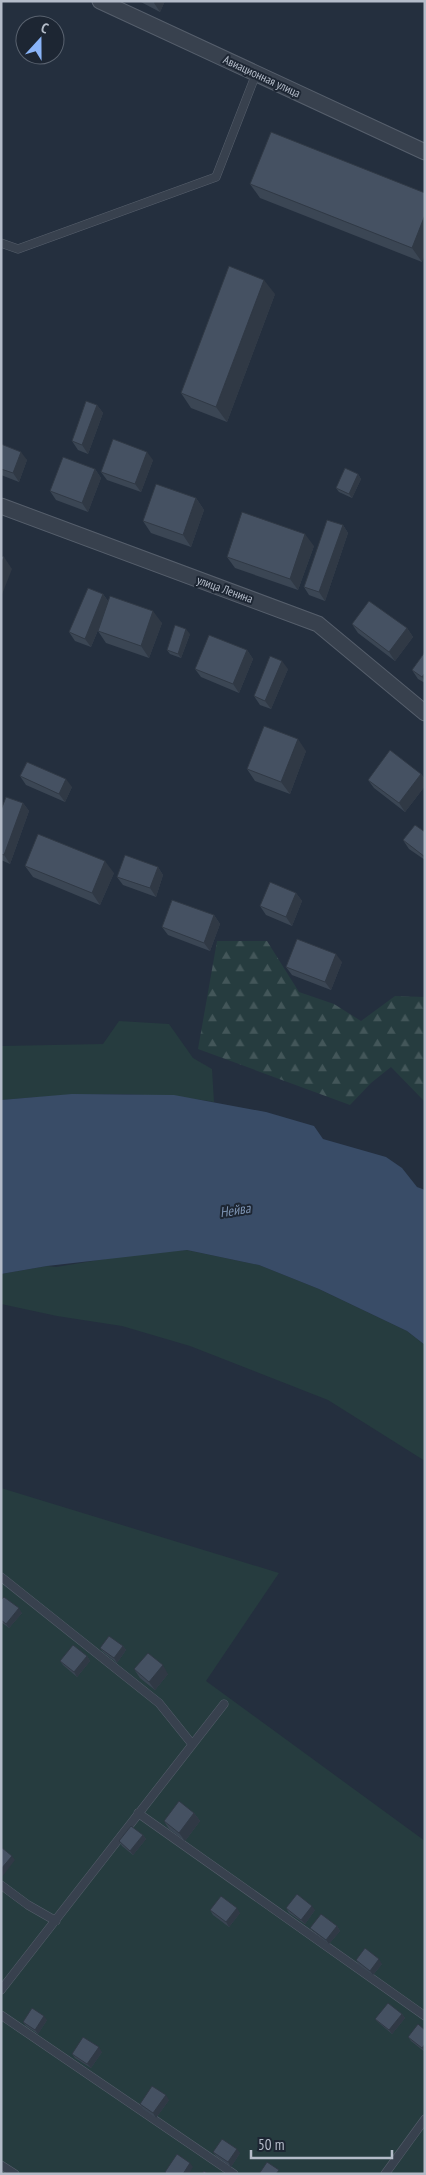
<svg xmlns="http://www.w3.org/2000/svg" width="426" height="2175" font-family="'PT Sans Narrow',sans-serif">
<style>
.green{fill:#263c3f}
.forest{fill:url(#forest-firs)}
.water{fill:#394c67}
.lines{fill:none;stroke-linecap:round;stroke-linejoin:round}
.lane-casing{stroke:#565f6c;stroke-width:9}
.street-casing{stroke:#565f6c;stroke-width:17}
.lane{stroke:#38414e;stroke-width:8}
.street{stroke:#38414e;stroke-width:15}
.wall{fill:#3b4654}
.shaded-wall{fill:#303945}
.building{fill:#455162;stroke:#303945}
.labels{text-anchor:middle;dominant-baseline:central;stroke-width:4;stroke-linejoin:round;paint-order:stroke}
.street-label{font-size:12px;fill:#b4bcc9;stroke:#1d2633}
.water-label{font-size:14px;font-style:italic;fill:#7c92b1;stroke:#1d2633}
</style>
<defs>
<pattern id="forest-firs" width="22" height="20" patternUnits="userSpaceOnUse" patternTransform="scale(1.25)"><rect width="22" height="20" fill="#263c3f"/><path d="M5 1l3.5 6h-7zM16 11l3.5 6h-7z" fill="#435659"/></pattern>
</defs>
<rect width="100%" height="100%" fill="#242f3e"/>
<!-- green -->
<path class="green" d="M119,1021L169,1024L193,1058L212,1069L214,1102C143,1090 72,1094 1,1100V1046L103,1044Z
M187,1250L259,1265L319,1289L407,1331L425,1345V1461L328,1400L190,1346L122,1326L57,1316L1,1304V1274L47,1266L56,1267L129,1255Z
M1,1488L279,1573L206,1681L425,1841V2174H1Z"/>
<!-- forest -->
<path class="forest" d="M217,941H267L299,992L334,1004L361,1021L395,996L425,997V1102L391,1067L371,1083L350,1105L198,1049Z"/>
<!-- water -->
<path class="water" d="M72,1094L174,1095L266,1112L314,1126L323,1139L386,1157L402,1168L417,1187L425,1190V1345L407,1331L319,1289L259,1265L187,1250L47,1266L1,1274V1100Z"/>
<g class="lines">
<!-- lane casing -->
<g class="lane-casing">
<path id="lane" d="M1,243L18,249L216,177L256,74
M1,1577L159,1703L192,1744
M138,1813L425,2016
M1,1885L28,1905L56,1921
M1,1990L224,1704
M1,2015L234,2174
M1,2165L15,2174
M385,2174L425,2119"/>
</g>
<!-- street casing -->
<g class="street-casing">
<path id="street" d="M100,1L425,152
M1,506L318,624L425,713"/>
</g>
<!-- lane -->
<use href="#lane" class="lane"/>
<!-- street -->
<use href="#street" class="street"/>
</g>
<!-- wall -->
<path class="wall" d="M139,1H165L160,12Z
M250,184L425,193L422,262L260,198Z
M275,294L227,422L191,408L181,393Z
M97,405L103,413L88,454L78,450L72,441Z
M1,444L27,460L19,482L1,475Z
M153,460L141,492L107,480L101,472Z
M95,469L101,478L88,512L56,500L50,491Z
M358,474L361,479L352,498L339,492L336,488Z
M196,498L204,510L191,547L151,533L143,521Z
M343,525L348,533L325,601L309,595L304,587Z
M314,546L298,590L235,568L227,557Z
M103,594L108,601L162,623L149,658L106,643L98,631L101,623L91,647L75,641L69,632Z
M352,624L407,628L413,637L395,661L358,633Z
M190,634L181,658L170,654L167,650Z
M247,650L253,659L239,693L201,677L195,669Z
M425,652V683L418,679L412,670Z
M288,669L271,709L260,705L254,696Z
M306,751L290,794L255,781L247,769Z
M421,774L425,779V786L405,812L374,788L368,780Z
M20,776L72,787L65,802L26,785Z
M23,803L29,811L10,864L1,860V810Z
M425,832V860L409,849L403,840Z
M25,866L114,873L100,905L33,877Z
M158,867L163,875L156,897L123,885L117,877Z
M296,893L302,901L292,926L266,915L260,906Z
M214,915L220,924L210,951L168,935L162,927Z
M342,962L331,990L292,975L286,967Z
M1,1600L22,1613L9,1628L1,1622Z
M123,1646L126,1650L117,1663L103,1652L100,1648Z
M87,1656L90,1661L77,1677L63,1665L60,1661Z
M134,1669L168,1674L155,1690L140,1678Z
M194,1813L200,1821L185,1841L169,1829L164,1821Z
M143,1835L146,1839L133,1855L122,1846L119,1841Z
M286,1908L315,1910L305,1924L289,1913Z
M210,1910L240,1913L229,1927L213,1915Z
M337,1926L340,1931L329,1944L314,1932L310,1928Z
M356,1960L382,1964L373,1975L359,1965Z
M402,2014L405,2018L392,2034L379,2023L375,2019Z
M47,2020L38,2034L26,2026L23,2022Z
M425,2030V2052L411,2041L408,2037Z
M102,2052L91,2068L75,2058L72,2054Z
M169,2100L156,2118L143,2109L140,2104Z
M213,2152L240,2153L231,2167L216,2156Z"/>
<!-- shaded-wall -->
<path class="shaded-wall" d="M155,1H165L160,12L154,3Z
M425,215V255L422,262L412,248Z
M264,280L275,294L227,422L216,407Z
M97,405L103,413L88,454L82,445Z
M21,452L27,460L19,482L13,473Z
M147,452L153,460L141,492L135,484Z
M95,469L101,478L88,512L82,503Z
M358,474L361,479L352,498L349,494Z
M196,498L204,510L191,547L183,535Z
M343,525L348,533L325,601L319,592Z
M305,534L314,546L298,590L290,579Z
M4,557L12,569L1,597V564Z
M103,594L109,603L91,647L85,639Z
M153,611L162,623L149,658L141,646Z
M407,628L413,637L395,661L389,652Z
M186,629L190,634L181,658L178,654Z
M247,650L253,659L239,693L233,684Z
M282,661L288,669L271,709L265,701Z
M425,673V681L422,677Z
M298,739L306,751L290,794L281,782Z
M421,774L425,779V786L405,812L399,803Z
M66,779L72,787L65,802L59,794Z
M23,803L29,811L10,864L4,855Z
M105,861L114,873L100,905L92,893Z
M158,867L163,875L156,897L150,888Z
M296,893L302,901L292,926L286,917Z
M214,915L220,924L210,951L204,943Z
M336,954L342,962L331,990L325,982Z
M19,1608L22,1613L9,1628L6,1624Z
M123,1646L126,1650L117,1663L114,1658Z
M87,1656L90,1661L77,1677L74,1672Z
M163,1665L168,1674L155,1690L149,1682Z
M194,1813L200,1821L185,1841L179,1833Z
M143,1835L146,1839L133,1855L130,1851Z
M12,1856L15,1860L2,1877L1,1869Z
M312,1906L315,1910L305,1924L301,1920Z
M237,1908L240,1913L229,1927L226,1922Z
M337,1926L340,1931L329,1944L326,1940Z
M379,1959L382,1964L373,1975L370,1971Z
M402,2014L405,2018L392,2034L389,2030Z
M44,2016L47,2020L38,2034L35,2030Z
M425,2044V2052L422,2048Z
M99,2047L102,2052L91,2068L87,2064Z
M166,2095L169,2100L156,2118L153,2113Z
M237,2149L240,2153L231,2167L228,2162Z
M190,2163L193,2167L189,2174H183Z"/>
<!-- building -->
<path class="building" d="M271,132L425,193V215L412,248L250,184Z
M229,266L264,280L216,407L181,393Z
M86,401L97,405L82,445L72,441Z
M113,439L147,452L135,484L101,472Z
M1,444L21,452L13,473L1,469Z
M63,457L95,469L82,503L50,491Z
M345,468L358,474L349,494L336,488Z
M156,484L196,498L183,535L143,521Z
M242,512L305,534L290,579L227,557Z
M327,520L343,525L319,592L304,587Z
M1,556L4,557L1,564Z
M88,588L103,594L85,639L69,632Z
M110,596L153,611L141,646L98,631Z
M369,601L407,628L389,652L352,624Z
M175,625L186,629L178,654L167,650Z
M209,635L247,650L233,684L195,669Z
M425,652V673L422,677L412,670Z
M270,656L282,661L265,701L254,696Z
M264,726L298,739L281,782L247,769Z
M390,750L421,774L399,803L368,780Z
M27,762L66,779L59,794L20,776Z
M6,797L23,803L4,855L1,854V810Z
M415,825L425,832V857L403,840Z
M38,834L105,861L92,893L25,866Z
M125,855L158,867L150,888L117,877Z
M270,882L296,893L286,917L260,906Z
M172,900L214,915L204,943L162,927Z
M297,939L336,954L325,982L286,967Z
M4,1597L19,1608L6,1624L1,1620V1600Z
M109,1636L123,1646L114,1658L100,1648Z
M73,1645L87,1656L74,1672L60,1661Z
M148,1653L163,1665L149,1682L134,1669Z
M179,1801L194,1813L179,1833L164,1821Z
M131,1826L143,1835L130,1851L119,1841Z
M1,1847L12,1856L1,1869Z
M297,1894L312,1906L301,1920L286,1908Z
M221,1896L237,1908L226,1922L210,1910Z
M321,1914L337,1926L326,1940L310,1928Z
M365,1948L379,1959L370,1971L356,1960Z
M388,2003L402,2014L389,2030L375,2019Z
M32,2008L44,2016L35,2030L23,2022Z
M418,2024L425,2030V2044L422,2048L408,2037Z
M83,2037L99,2047L87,2064L72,2054Z
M152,2086L166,2095L153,2113L140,2104Z
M222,2139L237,2149L228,2162L213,2152Z
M177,2154L190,2163L183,2174H167L165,2172Z
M267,2162L279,2170L276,2174H259Z
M204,2171L208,2174H202Z"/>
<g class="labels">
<!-- street labels -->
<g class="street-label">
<text transform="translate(262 76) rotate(25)">Авиационная улица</text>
<text transform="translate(225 589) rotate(20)">улица Ленина</text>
</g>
<!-- water labels -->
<g class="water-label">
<text transform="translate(235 1210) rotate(-9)">Нейва</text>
</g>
</g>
<!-- border -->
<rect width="426" height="2175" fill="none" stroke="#b4bcc9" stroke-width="5"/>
<!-- north arrow -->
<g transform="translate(40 40) rotate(21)"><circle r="24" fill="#1d2633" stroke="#59626f"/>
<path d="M0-4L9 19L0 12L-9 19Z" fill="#8ab4f8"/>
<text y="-8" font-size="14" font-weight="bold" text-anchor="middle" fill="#b4bcc9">С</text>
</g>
<!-- scale -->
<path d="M251 2150v8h141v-8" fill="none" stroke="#b4bcc9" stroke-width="2.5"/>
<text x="258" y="2150" font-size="15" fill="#b4bcc9" stroke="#1d2633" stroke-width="4" paint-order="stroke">50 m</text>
</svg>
